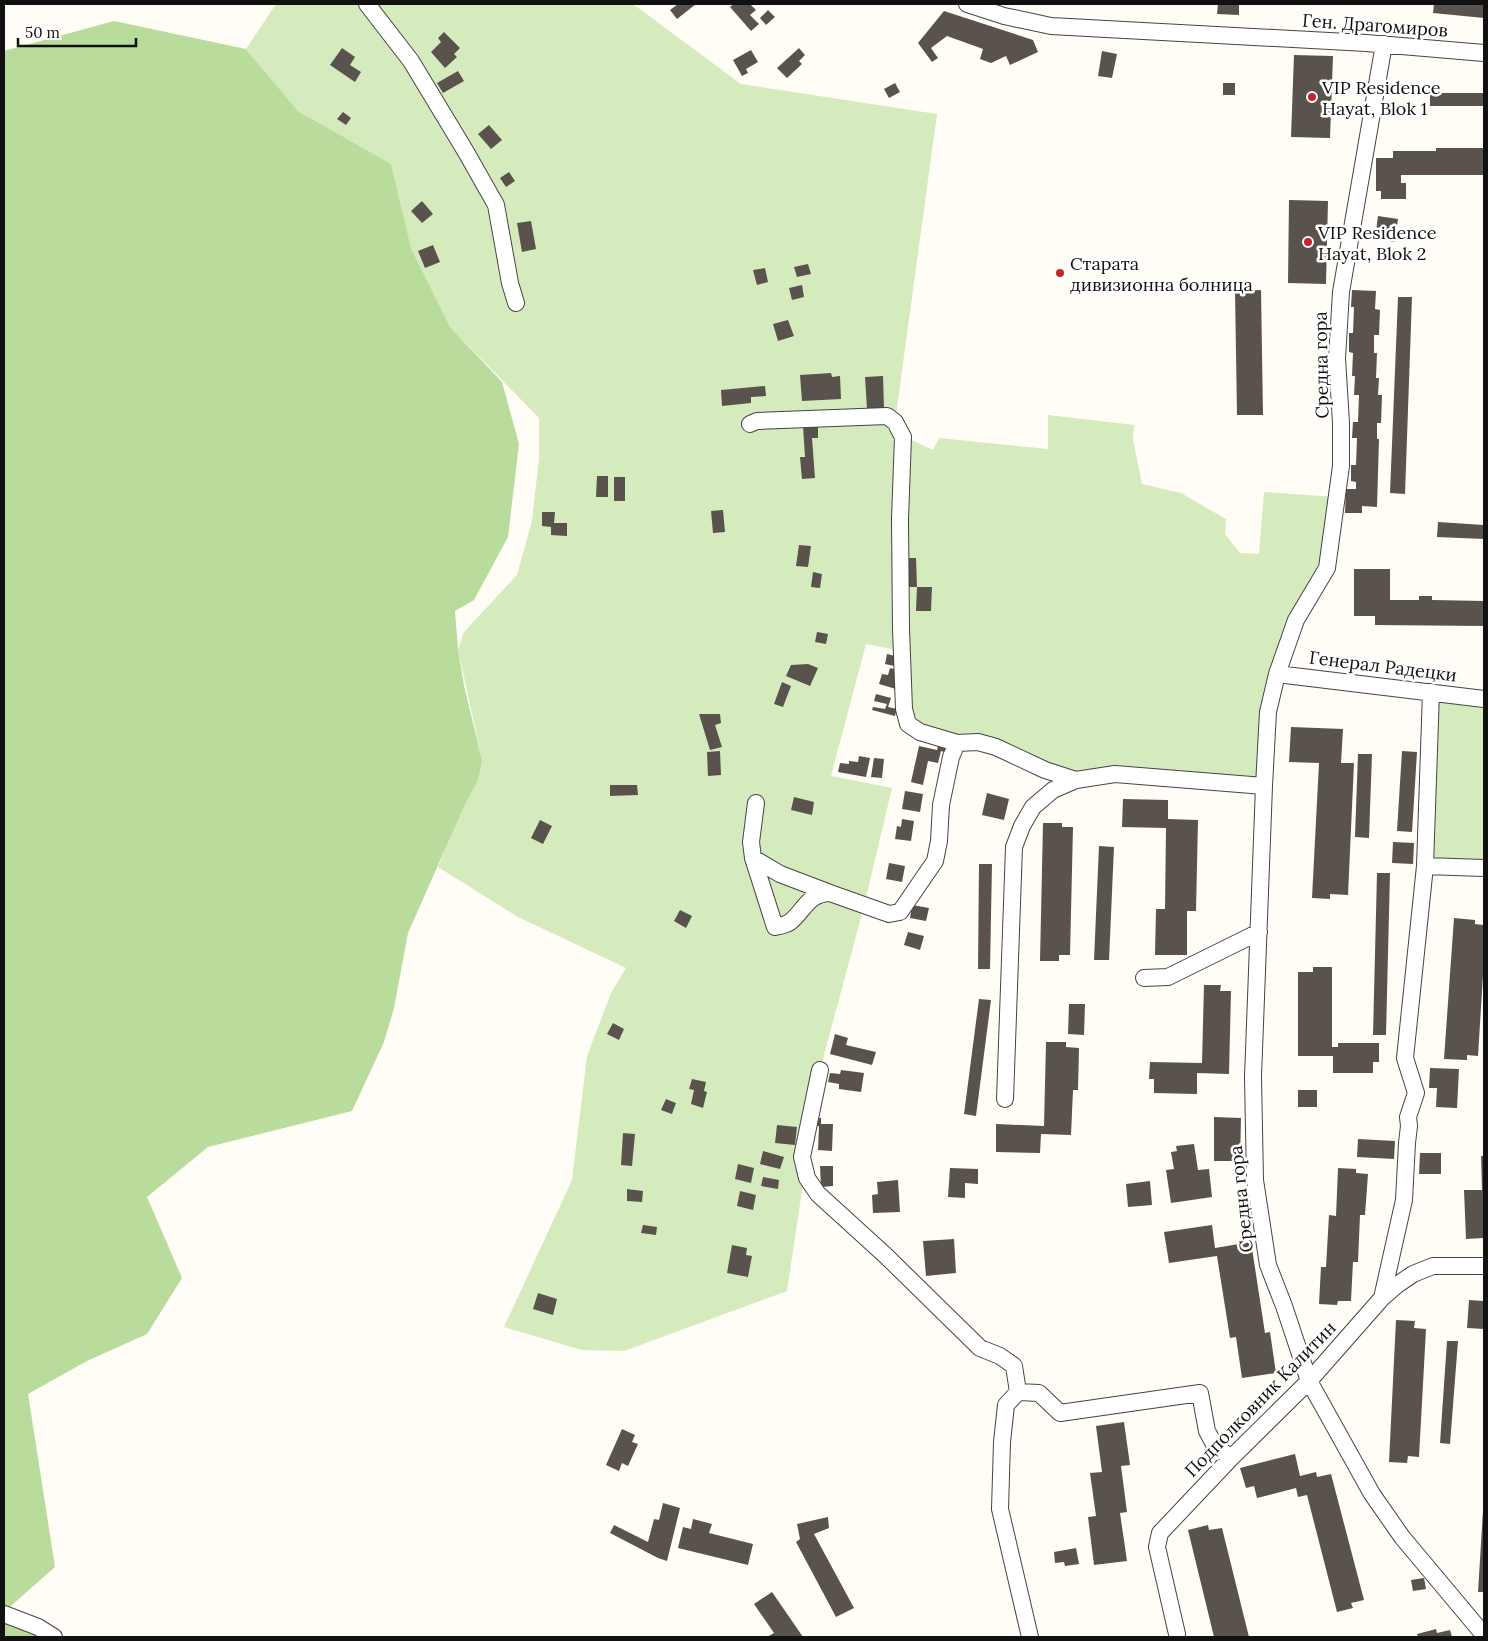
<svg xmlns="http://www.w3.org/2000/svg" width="1488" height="1641" font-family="Lora,serif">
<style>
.green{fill:#d5ebbd}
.forest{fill:#b9dc9c}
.building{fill:#5a524d}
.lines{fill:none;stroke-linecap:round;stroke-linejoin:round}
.minor-casing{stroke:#444;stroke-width:18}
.minor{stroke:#fff;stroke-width:16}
.poi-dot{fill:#c4262e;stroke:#fff;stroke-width:2}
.labels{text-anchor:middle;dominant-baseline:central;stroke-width:5;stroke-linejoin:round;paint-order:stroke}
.street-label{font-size:18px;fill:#111;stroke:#fff}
.poi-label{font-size:18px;fill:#111;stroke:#fff;text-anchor:start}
</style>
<rect width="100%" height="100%" fill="#fffdf5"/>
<!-- green -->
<path class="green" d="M276,4H633L741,84L937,114L895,422L903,436L933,450L939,438L1048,449V415L1134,425L1133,439L1142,484L1181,493L1226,519L1225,534L1240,553L1259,554L1264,492L1336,497L1309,599L1277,674L1264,786L1076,780L908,724L902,651L866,644L831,776L892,788L864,906L820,1070L787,1291L624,1351L582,1350L504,1327L572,1180L587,1056L611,993L626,968L518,917L438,867L482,760L458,649L464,632L517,575L532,521L539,458V418L450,327L411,248L390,164L298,111L246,49Z
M1431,692L1484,699V868L1425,866Z"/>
<!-- forest -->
<path class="forest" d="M114,21L246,49L298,111L391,164L411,248L450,327L502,382L519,444L508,537L474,600L455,611L458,649L464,686L482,760L478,780L466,802L408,933L394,1008L384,1042L352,1111L208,1147L147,1197L182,1278L147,1334L87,1361L28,1394L55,1567L4,1612V51Z
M4,1614L54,1637H4Z"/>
<!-- building -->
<path class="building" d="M678,4H696L677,19L670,10Z
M734,4H750L756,10L750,15L759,24L751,31L730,7Z
M1218,4H1239V15L1217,14Z
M1434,4H1484V18L1433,13Z
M768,10L775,17L766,25L760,18Z
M944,11L1033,40L1038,52L1010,65L1006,56L991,63L980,59L983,49L947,36L931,48L938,58L932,62L918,43Z
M444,32L460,48L454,54L457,57L445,68L431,52L441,42L438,38Z
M342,48L355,57L350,65L361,72L355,82L330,65Z
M799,48L805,55L799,61L802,64L787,78L777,68Z
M751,50L758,62L746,69L748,73L742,76L733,60Z
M1102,51L1117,54L1112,78L1098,76Z
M1294,55L1333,56L1330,138L1291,137Z
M458,71L464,81L443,93L437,83Z
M895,83L900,92L889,98L884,89Z
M1223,83H1235V95H1223Z
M1430,93H1484V106H1430Z
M343,112L351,118L346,125L337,119Z
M489,125L502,140L491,149L478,134Z
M1436,148H1484V175H1401V183H1406V199H1381V191H1376V158H1393V151H1436Z
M509,172L515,181L506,187L500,178Z
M1289,200L1328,201L1326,284L1288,283Z
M422,201L433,214L422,223L411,211Z
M1378,216L1398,219L1395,242L1375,239Z
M531,221L536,249L522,252L517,223Z
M433,245L440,262L425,268L418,251Z
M808,264L811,274L797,277L794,267Z
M765,268L768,282L757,285L753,270Z
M802,285L804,297L792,300L789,288Z
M1261,290L1263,415H1237L1235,291Z
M1352,290L1376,291L1375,309L1380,310L1379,335H1374V353H1377L1376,378H1379L1378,395H1382L1381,423H1377V439H1379L1377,507L1362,506V513H1345L1346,489H1356V482L1351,481V465H1356L1357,438H1352L1353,422H1358L1359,395H1354L1355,376H1352L1353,353L1349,352V333H1353L1354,307H1351Z
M1398,297H1412L1405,494L1390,493Z
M788,320L794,336L778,341L773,324Z
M831,373L832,377L840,376L841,399L802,401L800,375Z
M883,376L884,408L867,409L865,377Z
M765,386L766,396L751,397V403L722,406L721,390Z
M818,424V438H812L815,478L802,479L800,457H805L803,426Z
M597,476H608V497H596Z
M614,477H625V501H614Z
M723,510L725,532L713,533L711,511Z
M542,512H555L554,523H567V536L551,535V527L542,526Z
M1438,522L1484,525V539L1437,537Z
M799,545L811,546L808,567L796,566Z
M907,558H916L917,587H932L931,611H916L917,587H908Z
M1354,569H1390V600H1419V596H1432V600L1484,601V626L1375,625V616H1354Z
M813,572L822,574L820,588L811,587Z
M817,632L828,634L826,644L815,642Z
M887,654L899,657V667L885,664Z
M808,664L818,668L810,686L786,676L791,665Z
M890,668L901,671L896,689L879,684L882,674L888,675Z
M782,682L791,686L783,707L774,704Z
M876,694L891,698L888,707L897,709L895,716L872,710L873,707L885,709L887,704L874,701Z
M699,714H720L721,723L715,725L722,747L710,750Z
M1291,727L1343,729L1341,763H1354L1348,895L1330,894V899L1312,898L1319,763L1289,762Z
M939,742L948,744L947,753L941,751L938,763L928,761L923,785L911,782L919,746L937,750Z
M720,751L721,775L708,776L707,752Z
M1402,751L1417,752L1412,832L1397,831Z
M1358,754H1372L1369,838L1355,837Z
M859,756L870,758L866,777L838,772L840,763L849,764V761L858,762Z
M874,758L884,759L882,778L871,777Z
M610,785H637L638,795L610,796Z
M905,791L923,794L920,812L902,809Z
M987,793L1009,799L1004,820L982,815Z
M794,797L814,802L812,815L791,810Z
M1123,799L1168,800V819L1198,820L1196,911H1187V955H1155L1156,909H1165L1166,828L1122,827Z
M902,819L914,821L911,841L895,839L897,826L901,827Z
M540,820L552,826L543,844L531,838Z
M1043,823H1062V827H1073L1070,955H1059V961H1040Z
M1393,842L1414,843L1413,864L1392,863Z
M1099,846L1114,847L1109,960H1094Z
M889,863L905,866L902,882L886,879Z
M979,864H992L990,969H978Z
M1377,873H1390L1386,1035H1373Z
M912,905L929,908L926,921L910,918Z
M680,910L692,916L686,928L674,921Z
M1454,918L1475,920V924L1484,925V959L1478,1056L1467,1055V1060L1444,1059Z
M908,932L924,936L920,950L904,945Z
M1313,967H1332V1047H1338V1043H1379V1062H1373V1073H1333V1056H1298V972H1313Z
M1204,985H1221L1220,991H1231L1229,1074L1197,1073V1094L1154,1093V1079H1149L1150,1062L1202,1063Z
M979,999L991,1000L976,1116L964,1114Z
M1069,1004H1085L1084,1035L1068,1034Z
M613,1023L624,1029L619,1040L607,1034Z
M835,1034L848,1038L846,1045L876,1052L872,1065L830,1054Z
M1046,1042H1066V1047L1079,1048L1078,1090H1073L1071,1135L1041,1134L1040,1153L996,1152V1124L1044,1126Z
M1430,1068L1459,1069L1457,1108L1436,1107L1437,1088H1429Z
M841,1070L864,1073L861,1092L839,1089V1084L828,1082L830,1073L840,1074Z
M692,1079L706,1082L704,1091L707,1092L703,1108L691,1104L694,1090L689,1089Z
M1298,1090H1317V1107H1298Z
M666,1099L676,1103L672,1114L661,1110Z
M1214,1117L1241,1118L1240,1161H1214Z
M812,1118H821V1124H833L832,1151L818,1150L819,1126H812Z
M777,1125L797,1127L795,1145L775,1143Z
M623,1133L635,1134L632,1166L621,1165Z
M1358,1139L1395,1141L1394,1159L1357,1157Z
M1194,1144L1198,1170L1209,1169L1212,1197L1171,1203L1166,1170L1174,1169L1171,1152L1177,1151L1176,1146Z
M763,1151L784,1157L780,1169L760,1164Z
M1420,1153H1441V1174H1419Z
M1481,1156H1484V1238L1466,1239L1464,1190H1482Z
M738,1164L754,1168L751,1183L735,1179Z
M820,1166H833V1186L821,1187Z
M950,1168L978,1169V1184L965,1183V1198L948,1197Z
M1338,1168L1356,1169V1173L1368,1174L1365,1215H1360L1358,1262H1353L1351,1301H1338L1337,1305L1319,1304L1321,1267H1326L1329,1215L1336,1216Z
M763,1177L779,1180L778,1189L761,1186Z
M898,1180L900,1212L873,1213L872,1195L878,1194L877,1182Z
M1150,1181L1152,1205L1128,1207L1126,1184Z
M627,1189L643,1191L642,1202L627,1201Z
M740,1191L756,1195L753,1210L737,1206Z
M643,1225L657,1227L656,1235L641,1233Z
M1212,1225L1215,1248L1251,1242L1265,1333L1270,1332L1276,1373L1242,1378L1236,1337L1230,1338L1217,1256L1169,1263L1164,1232Z
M954,1239L956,1273L926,1276L923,1241Z
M732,1245L747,1248L746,1255L752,1256L748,1277L727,1273Z
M538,1293L557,1299L553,1315L533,1309Z
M1469,1300L1484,1301V1329L1467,1328Z
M1396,1320L1415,1321L1414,1328L1426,1329L1419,1457L1408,1456L1407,1463L1389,1462Z
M1447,1341H1458L1450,1444L1440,1443Z
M1124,1422L1130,1465L1121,1466L1127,1512L1120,1513L1127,1561L1094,1565L1088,1517L1096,1516L1090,1473L1102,1472L1096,1426Z
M622,1429L635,1435L632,1442L638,1444L628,1466L622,1463L619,1471L606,1465Z
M1295,1454L1300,1476L1316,1472L1317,1477L1331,1474L1364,1600L1351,1603L1353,1608L1337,1612L1307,1495L1298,1497L1296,1488L1257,1498L1254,1486L1246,1488L1240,1468Z
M663,1503L680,1508L667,1561L658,1558L610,1533L614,1525L648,1542L654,1519L659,1520Z
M1483,1511H1484V1592H1478Z
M828,1517L829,1528L814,1534L854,1608L836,1617L796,1542L800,1539L797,1524Z
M693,1519L712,1524L709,1533L753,1544L748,1565L678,1548L683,1527L691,1529Z
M1208,1525L1209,1530L1222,1528L1249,1637H1214L1188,1530Z
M1076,1548L1079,1564L1065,1566L1064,1562L1055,1563L1054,1552Z
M1424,1578L1426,1589L1413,1591L1411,1580Z
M772,1592L803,1637H767L774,1633L754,1604Z
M1436,1629L1437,1633L1450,1630L1452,1637H1418L1417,1634Z"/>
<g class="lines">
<!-- minor casing -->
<g class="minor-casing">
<path id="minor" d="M367,4L411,61L466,152L496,205L510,283L516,303
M967,4L1004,16L1051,26L1366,43L1484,53
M750,424L757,421L887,416L895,422L903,437L900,519L901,629L904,709L908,724L920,732L957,743L978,742L996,747L1045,770L1076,780
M1277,674L1484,699
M1431,692L1425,866L1484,868
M1264,786L1253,1077L1255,1180L1268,1265L1284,1306L1309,1381L1372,1494L1402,1537L1484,1635
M756,803L751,842L753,858L775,927C780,926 786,925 790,922C805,910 807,894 830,893L889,914L900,912L935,861L939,841L941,805L951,757L957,743
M753,858L780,874L830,893
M1144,978L1168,977L1259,932
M820,1070L802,1157L807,1178L818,1194L885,1255L980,1348L1000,1356L1014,1366L1018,1392
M1005,1099L1014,847L1022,826L1033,807L1053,790L1076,780L1115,774L1264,786L1268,712L1277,674L1296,620L1327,568L1341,466V423L1337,358L1341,292L1384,44
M1382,1298L1404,1200L1407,1143L1409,1126L1408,1117L1416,1093L1405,1058L1425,866
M4,1614L38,1627L54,1637
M1177,1634L1157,1547L1160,1533L1231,1458L1309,1381L1382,1298L1397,1285L1413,1274L1433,1266H1484
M1030,1637L1000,1509L1002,1442L1006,1405L1018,1392L1039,1393L1060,1413L1200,1393L1207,1431L1215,1446L1231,1458"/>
</g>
<!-- minor -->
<use href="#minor" class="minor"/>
</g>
<!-- markers -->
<g class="poi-dot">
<circle cx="1312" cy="97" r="5"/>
<circle cx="1308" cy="242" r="5"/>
<circle cx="1060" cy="273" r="5"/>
</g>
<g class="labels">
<!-- street labels -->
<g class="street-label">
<text transform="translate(1375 25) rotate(4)">Ген. Драгомиров</text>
<text transform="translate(1321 365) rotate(-91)">Средна гора</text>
<text transform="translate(1383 666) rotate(7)">Генерал Радецки</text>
<text transform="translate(1241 1199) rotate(-96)">Средна гора</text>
<text transform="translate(1260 1399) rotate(-46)">Подполковник Калитин</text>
</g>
<!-- poi labels -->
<g class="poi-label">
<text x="1322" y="87">VIP Residence<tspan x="1322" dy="21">Hayat, Blok 1</tspan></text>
<text x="1318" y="232">VIP Residence<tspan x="1318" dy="21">Hayat, Blok 2</tspan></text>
<text x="1070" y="263">Старата<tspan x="1070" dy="21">дивизионна болница</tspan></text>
</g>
</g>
<!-- border -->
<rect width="1488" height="1641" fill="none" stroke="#111111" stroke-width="10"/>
<!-- scale -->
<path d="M18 38v8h118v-8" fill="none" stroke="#111111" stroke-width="2.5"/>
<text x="25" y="38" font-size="15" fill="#111111" stroke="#ffffff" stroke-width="4" paint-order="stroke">50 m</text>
</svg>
